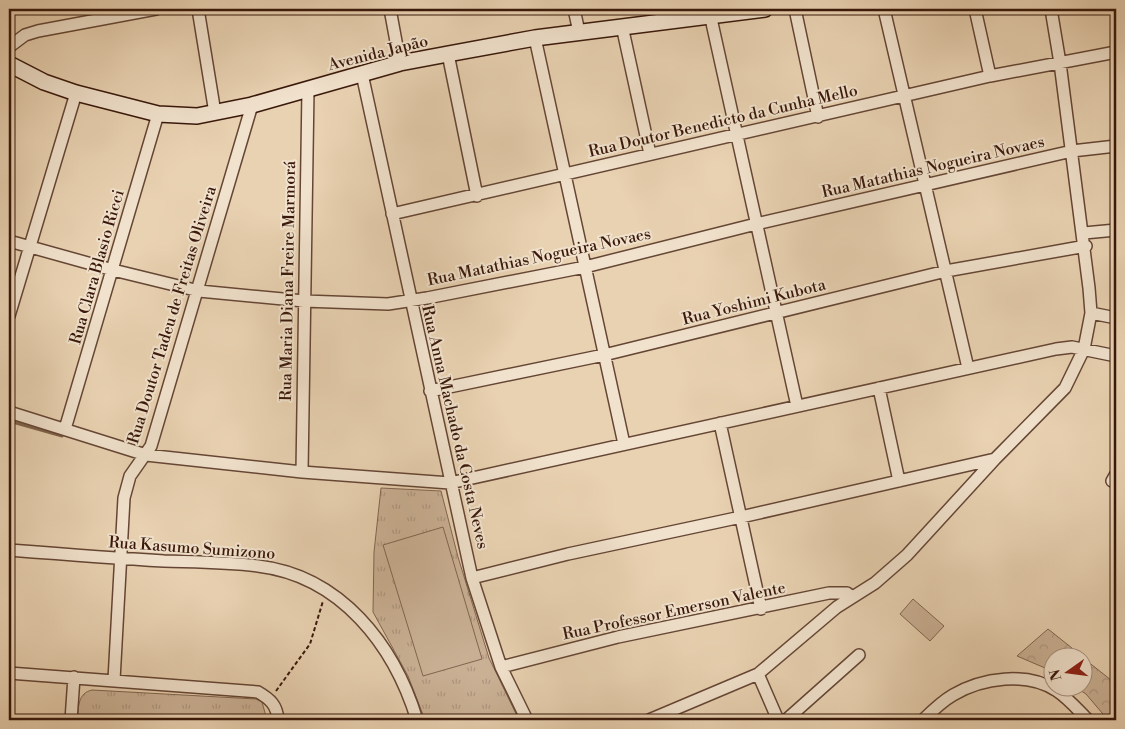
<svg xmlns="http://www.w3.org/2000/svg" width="1125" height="729" font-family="'Libre Bodoni',serif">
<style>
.grass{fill:url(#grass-tufts);stroke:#826550}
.park{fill:url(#park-crowns);stroke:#826550}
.pitch{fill:#cbb296;stroke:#826550}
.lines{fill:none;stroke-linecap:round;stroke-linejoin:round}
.stream{stroke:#7f624d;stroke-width:3}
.minor-casing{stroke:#654635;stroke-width:14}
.secondary-casing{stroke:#39180b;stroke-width:18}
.path{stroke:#39180b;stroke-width:2;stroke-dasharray:4 2.5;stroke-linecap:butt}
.minor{stroke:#f1e2cd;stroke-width:11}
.secondary{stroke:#f1e2cd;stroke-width:15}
.labels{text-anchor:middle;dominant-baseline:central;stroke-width:4;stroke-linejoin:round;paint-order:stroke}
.street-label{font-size:16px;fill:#39180b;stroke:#f1e2cd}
</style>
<defs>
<pattern id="grass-tufts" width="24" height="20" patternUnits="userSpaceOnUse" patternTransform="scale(1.25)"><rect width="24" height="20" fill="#cbb296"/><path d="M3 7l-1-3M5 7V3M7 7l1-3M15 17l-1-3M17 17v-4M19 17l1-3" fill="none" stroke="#af9880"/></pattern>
<pattern id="park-crowns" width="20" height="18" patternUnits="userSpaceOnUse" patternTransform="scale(1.25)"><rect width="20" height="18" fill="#cbb296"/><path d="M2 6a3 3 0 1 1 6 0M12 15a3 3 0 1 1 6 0" fill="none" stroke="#af9880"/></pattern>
</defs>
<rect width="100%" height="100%" fill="#e9d2b2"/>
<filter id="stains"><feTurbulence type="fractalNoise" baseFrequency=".004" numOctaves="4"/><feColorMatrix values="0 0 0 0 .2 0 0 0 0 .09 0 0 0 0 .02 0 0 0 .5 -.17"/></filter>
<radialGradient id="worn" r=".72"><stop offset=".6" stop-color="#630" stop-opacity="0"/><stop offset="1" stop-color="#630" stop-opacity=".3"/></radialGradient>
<!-- grass -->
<path class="grass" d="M381,488L441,491L458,557L489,658L519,720H425L408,676L373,612L374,552Z
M92,690L256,699L262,702L267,720H78C78,707 78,693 92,690Z"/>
<!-- park -->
<path class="park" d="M1048,629L1082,656H1052V671L1017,656Z
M1082,657L1116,684V720H1108L1086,694L1075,687L1082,686Z"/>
<!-- pitch -->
<path class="pitch" d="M443,527L482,659L423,676L383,545Z
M913,599L944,626L930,641L900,614Z"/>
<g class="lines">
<!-- stream -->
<path class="stream" d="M9,421L62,436"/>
<!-- minor casing -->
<g class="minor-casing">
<path id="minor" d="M198,9L215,113
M390,9L400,63
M574,9L579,32
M795,9L818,117
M884,9L968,368
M975,9L990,76
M710,14L797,406
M622,26L650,154
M535,38L624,444
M9,47L25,35L38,31L156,9
M448,54L477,196
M362,74L472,578L501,667L527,720
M392,214L990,76L1116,52
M1084,233L1116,230
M9,241L113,270L199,291L304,301L388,304L427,298L585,267L756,224L1072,151L1116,146
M1091,313L1116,318
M9,316L76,93
M879,388L899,481
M430,391L604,355L946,271L1086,246
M9,412L146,455L302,472L450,483L1056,349L1072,347L1116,356
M720,423L761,609
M65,429L158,114
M302,472L308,90
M1112,481L1116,474
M9,550C60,554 112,558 164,561C195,562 227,562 258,566C341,576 394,645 417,720
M472,578L568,554L741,517L995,459
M501,667L618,637L829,593H847L852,597
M9,673L258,692C270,699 277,705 278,720
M758,674L778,720
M114,680L124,498L130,476L151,446L252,105
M71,720L74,677
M649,720L758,674L837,607L875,583L907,555L995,459L1065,388L1084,349L1091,313L1089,288L1060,63L1051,9
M786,720L859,655
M923,720C932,711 941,702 953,695C982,678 1027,671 1057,691C1069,699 1078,710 1088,720"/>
</g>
<!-- secondary casing -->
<g class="secondary-casing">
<path id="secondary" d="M9,64L44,82L76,93L158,114L197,116L252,105L400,63L448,54L535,38L765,9"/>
</g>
<!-- path -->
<path class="path" d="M276,691L310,644L323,601"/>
<!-- minor -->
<use href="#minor" class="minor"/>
<!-- secondary -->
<use href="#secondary" class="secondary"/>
</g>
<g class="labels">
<!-- street labels -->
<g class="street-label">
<text transform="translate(378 53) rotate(-14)">Avenida Japão</text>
<text transform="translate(723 121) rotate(-13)">Rua Doutor Benedicto da Cunha Mello</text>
<text transform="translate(933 167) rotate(-13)">Rua Matathias Nogueira Novaes</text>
<text transform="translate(539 257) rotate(-12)">Rua Matathias Nogueira Novaes</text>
<text transform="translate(97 267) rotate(-74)">Rua Clara Blasio Ricci</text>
<text transform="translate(288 281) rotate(-89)">Rua Maria Diana Freire Marmorá</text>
<text transform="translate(754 302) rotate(-14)">Rua Yoshimi Kubota</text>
<text transform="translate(172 315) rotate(-73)">Rua Doutor Tadeu de Freitas Oliveira</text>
<text transform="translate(455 427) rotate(77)">Rua Anna Machado da Costa Neves</text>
<text transform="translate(192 548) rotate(4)">Rua Kasumo Sumizono</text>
<text transform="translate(674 611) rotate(-12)">Rua Professor Emerson Valente</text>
</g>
</g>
<!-- margin -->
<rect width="1125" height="729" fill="none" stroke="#e9d2b2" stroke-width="30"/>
<rect x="10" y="10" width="1105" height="709" fill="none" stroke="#39180b" stroke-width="2.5"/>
<rect x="15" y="15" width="1095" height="699" fill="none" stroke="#39180b"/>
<!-- north arrow -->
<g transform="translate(1068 672) rotate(256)"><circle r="24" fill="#f1e2cd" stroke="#a7917f"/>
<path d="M0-4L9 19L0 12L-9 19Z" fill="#8f2418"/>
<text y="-8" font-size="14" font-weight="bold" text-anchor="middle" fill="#39180b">N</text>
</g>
<rect width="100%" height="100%" filter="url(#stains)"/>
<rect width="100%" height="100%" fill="url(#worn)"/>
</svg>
